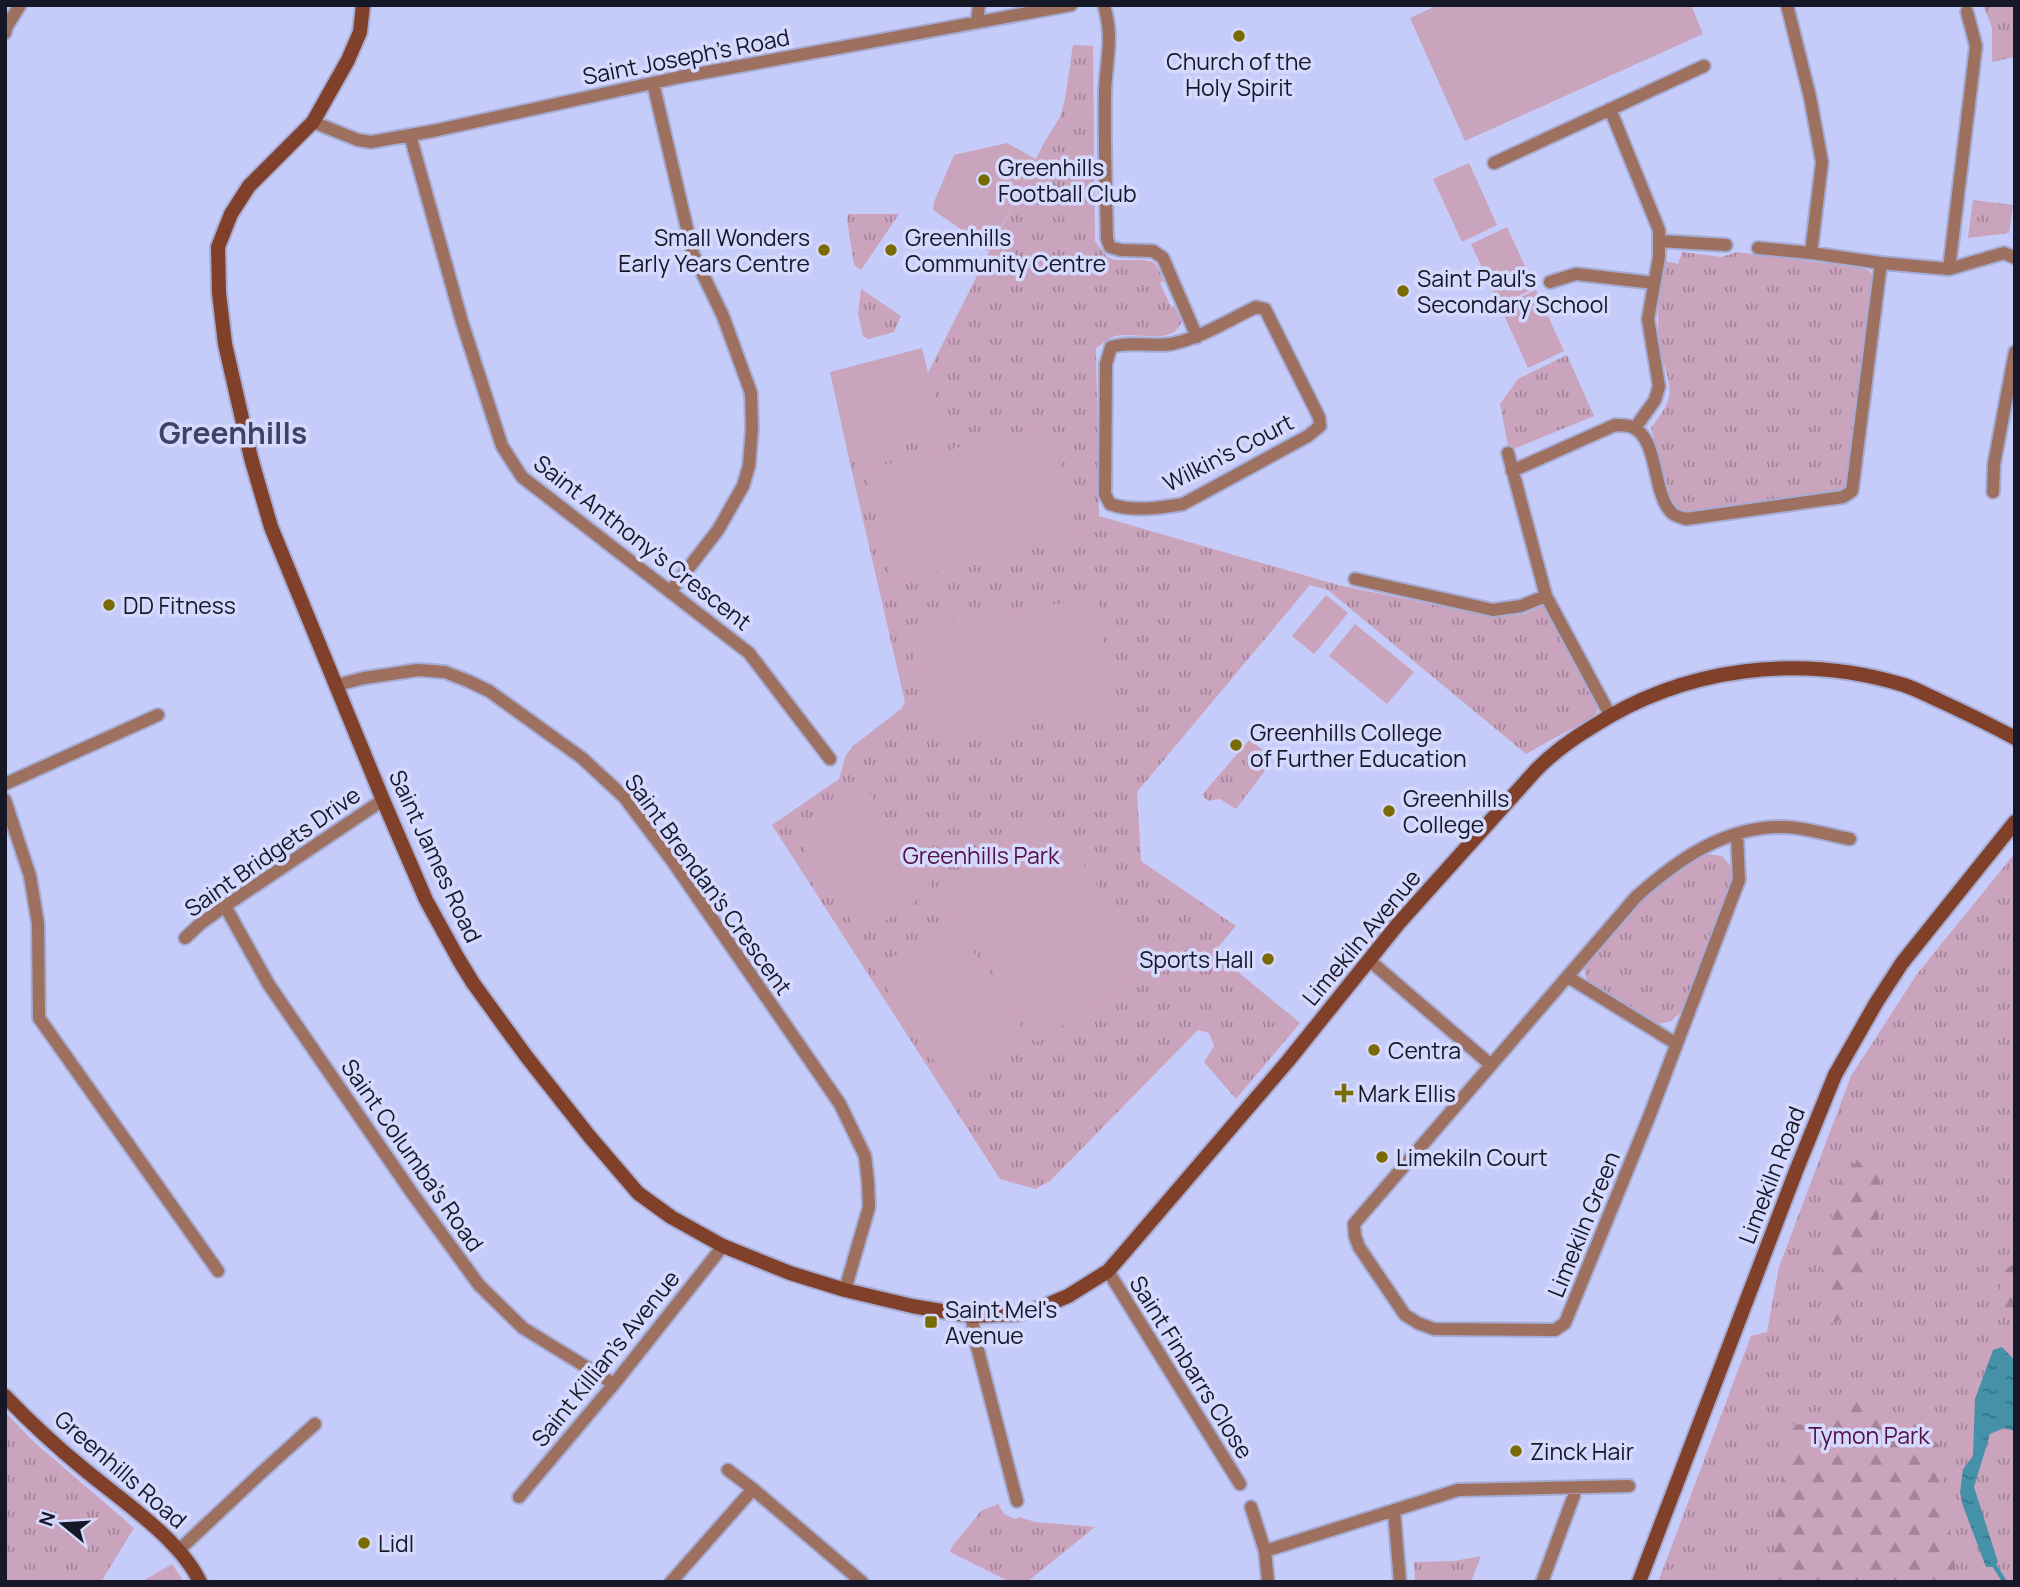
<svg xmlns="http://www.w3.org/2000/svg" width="2020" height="1587" font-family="Manrope,sans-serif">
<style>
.grass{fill:url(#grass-tufts)}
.forest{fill:url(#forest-firs)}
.pitch{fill:#caa3bd}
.water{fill:url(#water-ripples)}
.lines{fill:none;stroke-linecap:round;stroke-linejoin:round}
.stream{stroke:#4591a8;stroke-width:4.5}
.street-casing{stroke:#a6abd3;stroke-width:16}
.secondary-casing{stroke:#a6abd3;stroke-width:18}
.street{stroke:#9e7060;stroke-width:12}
.secondary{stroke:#81402a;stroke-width:14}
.poi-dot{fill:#796a02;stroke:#d5d9fe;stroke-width:2.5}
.labels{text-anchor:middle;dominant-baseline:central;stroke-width:7;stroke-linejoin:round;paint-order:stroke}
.street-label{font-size:23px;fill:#161727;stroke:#d5d9fe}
.poi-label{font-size:23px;fill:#161727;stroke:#d5d9fe;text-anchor:start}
.park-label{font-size:23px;fill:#531243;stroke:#d5d9fe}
.district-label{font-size:30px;font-weight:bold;fill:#3f4267;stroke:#d5d9fe}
</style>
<defs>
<pattern id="grass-tufts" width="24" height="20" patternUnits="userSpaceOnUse" patternTransform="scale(1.75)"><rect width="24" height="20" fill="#caa3bd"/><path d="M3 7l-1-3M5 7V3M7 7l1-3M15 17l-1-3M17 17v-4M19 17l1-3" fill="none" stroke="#a3849a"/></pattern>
<pattern id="forest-firs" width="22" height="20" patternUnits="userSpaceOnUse" patternTransform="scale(1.75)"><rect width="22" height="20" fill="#caa3bd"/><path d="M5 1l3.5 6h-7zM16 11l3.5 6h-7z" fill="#a3849a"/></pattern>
<pattern id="water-ripples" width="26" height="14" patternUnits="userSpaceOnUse" patternTransform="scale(1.75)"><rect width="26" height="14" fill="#4591a8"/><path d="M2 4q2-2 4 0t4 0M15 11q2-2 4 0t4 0" fill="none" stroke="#397589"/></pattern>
</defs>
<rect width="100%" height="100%" fill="#c6ccf9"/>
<!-- grass -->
<path class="grass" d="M1983,5H2015V57L1992,62V28Z
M1073,45L1093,46L1095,241L1106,256L1114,260H1144L1155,263L1164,281L1160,283L1171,307L1174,306L1182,321C1172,349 1132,328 1110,338C1106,340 1101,345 1096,348L1099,516L1338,585L1493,617L1524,614L1543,606L1598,707L1597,712L1594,716L1526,754L1328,590L1310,585L1137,792L1141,861L1236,926L1214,952L1300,1023L1236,1099L1204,1062L1214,1046L1209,1033L1198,1030L1050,1181L1035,1189L1000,1179L772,825L839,779L846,755L853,746L901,709L905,702L849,459L943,433L928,373L1044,143L1060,117L1065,99Z
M1973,200L2013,205L2009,233L1968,238Z
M848,214H899L861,270L854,265L847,220Z
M1682,252L1721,257L1737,252L1861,268C1867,269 1871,271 1873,278L1847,487L1839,491L1688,513L1682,512L1673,505L1651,428C1674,398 1673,393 1662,358C1658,346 1658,328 1658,315C1657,298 1662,279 1665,261L1678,264Z
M861,289L901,316L894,332L868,339L863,336L858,314Z
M1567,355L1594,416L1509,451L1500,404L1518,379Z
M1250,739L1273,760L1236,809L1220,799L1208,801L1202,795Z
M2015,853V1582H1658L1751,1336L1767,1332L1779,1267L1851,1076L1917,974Z
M1707,854L1722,856L1732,868V879L1681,1012L1671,1021L1659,1024L1588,981C1584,975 1584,970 1586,964C1623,923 1656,877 1707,854Z
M5,1412L34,1442L134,1528L101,1582H5Z
M998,1504L1004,1514L1015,1519L1020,1517L1035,1522L1095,1527L1027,1582H1010L950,1552L953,1545L981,1511Z
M1481,1556L1471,1582H1415L1414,1562L1454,1561Z
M172,1564L184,1582H141Z"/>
<!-- forest -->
<path class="forest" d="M1867,1157L1884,1165L1880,1179L1878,1233L1867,1266L1849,1309L1838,1321L1828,1324L1824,1318L1821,1252L1846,1168Z
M2015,1264V1319C1999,1300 1996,1292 2005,1269Z
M1849,1397L1939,1444L1957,1582H1771L1787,1425L1837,1423L1832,1402Z"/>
<!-- pitch -->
<path class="pitch" d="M1438,5H1691L1703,34L1465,141L1410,18Z
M1007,143L1036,159L988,252L982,244L933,210L934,202L954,155Z
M1469,163L1497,225L1462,242L1433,179Z
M1507,227L1535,288L1499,305L1471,244Z
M1536,290L1564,351L1528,368L1500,306Z
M922,348L943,433L849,459L830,372Z
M1051,426L1077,539L891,582L866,469Z
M1326,595L1348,613L1314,654L1292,636Z
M1098,598L1114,714L925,740L909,625Z
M1355,624L1414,672L1387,704L1329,656Z
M864,785L933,890L861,936L793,831Z
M1051,813L1151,970L1037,1042L937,886Z
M952,918L1029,1038L952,1089L874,969Z"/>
<!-- water -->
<path class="water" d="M2002,1347L2015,1361V1431L2004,1428L1990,1434L1974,1487L1998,1562L1994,1567H1986L1963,1506L1960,1492L1963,1469L1973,1456L1975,1399L1993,1350Z"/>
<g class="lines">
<!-- stream -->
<path class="stream" d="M1992,1562L2005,1582"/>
<!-- street casing -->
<g class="street-casing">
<path id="street" d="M1104,5C1114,41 1106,58 1105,92C1104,141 1106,190 1107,239L1110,247L1121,250L1153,251L1163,258L1197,337
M1787,5L1810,97L1822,162L1811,253
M977,21L979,5
M5,33L7,26L20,5
M653,83L693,254L723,316L751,393L752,428L749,466L743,486L718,530L670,592
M1610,109L1659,230V257L1648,319L1659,386L1655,400L1635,428
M313,122L358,140L371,142L433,131L680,77L1071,5
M410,135L462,322L502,446L522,477L749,653L830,759
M1494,163L1704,66
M1660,241L1726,245
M1758,248L1811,253L1881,263L1949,269L2004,253L2015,258
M1949,269L1976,46L1967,12
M1550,282L1576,274L1654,283
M1256,307L1265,309L1319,417L1320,426L1308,436L1183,504C1160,508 1132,512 1110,504L1105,494L1106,364L1111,347C1131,341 1151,347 1171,344C1201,338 1229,320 1256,307Z
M1508,453L1546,596L1610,715
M1512,471L1615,425C1621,425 1627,425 1632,427C1659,438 1652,492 1671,512C1674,516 1680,517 1686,519L1843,497L1852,491L1881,263
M1993,492L1994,464L2015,352
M1355,579L1493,610L1521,606L1546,596
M337,685L364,678L418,670L445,672L468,681L489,691L582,758L624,797L673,862L840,1104L865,1156L868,1182L869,1207L845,1290
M5,784L158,715
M5,800L30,876L38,924L39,1018L218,1271
M1737,835L1739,880L1649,1117L1565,1323L1555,1330L1434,1329L1418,1323L1405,1315L1359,1247L1355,1236L1354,1224L1636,897C1678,859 1727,825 1785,827C1807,828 1829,835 1850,839
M225,906L269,985L412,1193L479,1285L523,1328L614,1384
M185,938L200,924L225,906L383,800
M1369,960L1491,1065
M1568,977L1675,1043
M1108,1271L1240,1484
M972,1316L974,1335L1017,1501
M728,1470L753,1489L862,1582
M519,1497L614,1384L723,1246
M1251,1507L1265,1551L1268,1582
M1394,1510L1400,1582
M179,1550L262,1472L315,1424
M1265,1551L1458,1490L1629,1486
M671,1582L753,1489
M1542,1582L1577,1487"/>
</g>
<!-- secondary casing -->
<g class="secondary-casing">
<path id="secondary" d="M363,5L360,32L348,60L313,122L249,186L231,214L218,247L219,293L225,344L251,458L271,527L383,800L426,900L459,960L473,983L526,1056L590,1137L638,1193L671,1217L723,1246L790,1273L845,1290L912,1306L972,1316L1018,1314L1042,1307L1068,1296L1108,1271L1122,1255L1288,1061L1398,924L1537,769C1554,752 1572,739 1592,727C1684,667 1799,653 1904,685C1916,689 1927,695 1938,700C1964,712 1989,724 2015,738
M5,1396C30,1422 57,1447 85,1470C121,1500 180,1539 200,1582
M1639,1582L1796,1171L1835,1075L1876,1003L1902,963L2015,822"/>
</g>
<!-- street -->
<use href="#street" class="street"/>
<!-- secondary -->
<use href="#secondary" class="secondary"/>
</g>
<!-- markers -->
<g class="poi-dot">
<circle cx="1239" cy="36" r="7"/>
<circle cx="984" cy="180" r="7"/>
<circle cx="824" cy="250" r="7"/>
<circle cx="891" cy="250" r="7"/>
<circle cx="1403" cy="291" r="7"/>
<circle cx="109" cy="605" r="7"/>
<circle cx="1236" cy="745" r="7"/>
<circle cx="1389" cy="811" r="7"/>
<circle cx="1268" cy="959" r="7"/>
<circle cx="1374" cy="1050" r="7"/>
<path d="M1340.5 1082.5h7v7h7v7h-7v7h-7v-7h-7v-7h7z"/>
<circle cx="1382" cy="1157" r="7"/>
<rect x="924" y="1315" width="14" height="14" rx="3.5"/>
<circle cx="1516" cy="1451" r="7"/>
<circle cx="364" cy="1543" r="7"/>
</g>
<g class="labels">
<!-- street labels -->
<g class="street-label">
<text transform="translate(686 56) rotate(-11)">Saint Joseph's Road</text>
<text transform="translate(1228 452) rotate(-27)">Wilkin's Court</text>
<text transform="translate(643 542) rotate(38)">Saint Anthony's Crescent</text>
<text transform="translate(272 851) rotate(-35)">Saint Bridgets Drive</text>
<text transform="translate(436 856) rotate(65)">Saint James Road</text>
<text transform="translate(709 884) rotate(54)">Saint Brendan's Crescent</text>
<text transform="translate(1361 937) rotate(-50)">Limekiln Avenue</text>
<text transform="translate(413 1155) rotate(55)">Saint Columba's Road</text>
<text transform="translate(1771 1175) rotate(-69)">Limekiln Road</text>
<text transform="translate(1583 1224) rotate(-68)">Limekiln Green</text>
<text transform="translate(605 1358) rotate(-51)">Saint Killian's Avenue</text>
<text transform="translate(1192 1367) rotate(58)">Saint Finbarrs Close</text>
<text transform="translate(121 1469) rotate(41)">Greenhills Road</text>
</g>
<!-- poi labels -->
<g class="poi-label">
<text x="1239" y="61" text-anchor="middle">Church of the<tspan x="1239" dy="26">Holy Spirit</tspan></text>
<text x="998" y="167">Greenhills<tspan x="998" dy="26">Football Club</tspan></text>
<text x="810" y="237" text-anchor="end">Small Wonders<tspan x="810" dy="26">Early Years Centre</tspan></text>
<text x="905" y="237">Greenhills<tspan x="905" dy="26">Community Centre</tspan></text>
<text x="1417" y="278">Saint Paul's<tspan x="1417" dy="26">Secondary School</tspan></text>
<text x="123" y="605">DD Fitness</text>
<text x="1250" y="732">Greenhills College<tspan x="1250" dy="26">of Further Education</tspan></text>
<text x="1403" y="798">Greenhills<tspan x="1403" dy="26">College</tspan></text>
<text x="1254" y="959" text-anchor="end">Sports Hall</text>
<text x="1388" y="1050">Centra</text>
<text x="1358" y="1093">Mark Ellis</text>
<text x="1396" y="1157">Limekiln Court</text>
<text x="945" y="1309">Saint Mel's<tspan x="945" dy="26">Avenue</tspan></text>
<text x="1530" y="1451">Zinck Hair</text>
<text x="378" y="1543">Lidl</text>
</g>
<!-- park labels -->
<g class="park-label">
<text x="981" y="855">Greenhills Park</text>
<text x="1869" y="1435">Tymon Park</text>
</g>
<!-- district labels -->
<g class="district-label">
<text x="233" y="432">Greenhills</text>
</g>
</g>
<!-- border -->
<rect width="2020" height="1587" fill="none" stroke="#161727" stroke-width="14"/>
<!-- north arrow -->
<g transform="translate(63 1524) rotate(288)" stroke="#d5d9fe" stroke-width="5" paint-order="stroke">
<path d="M0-5L12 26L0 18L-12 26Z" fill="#161727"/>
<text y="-10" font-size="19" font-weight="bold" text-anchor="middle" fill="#161727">N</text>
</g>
</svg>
